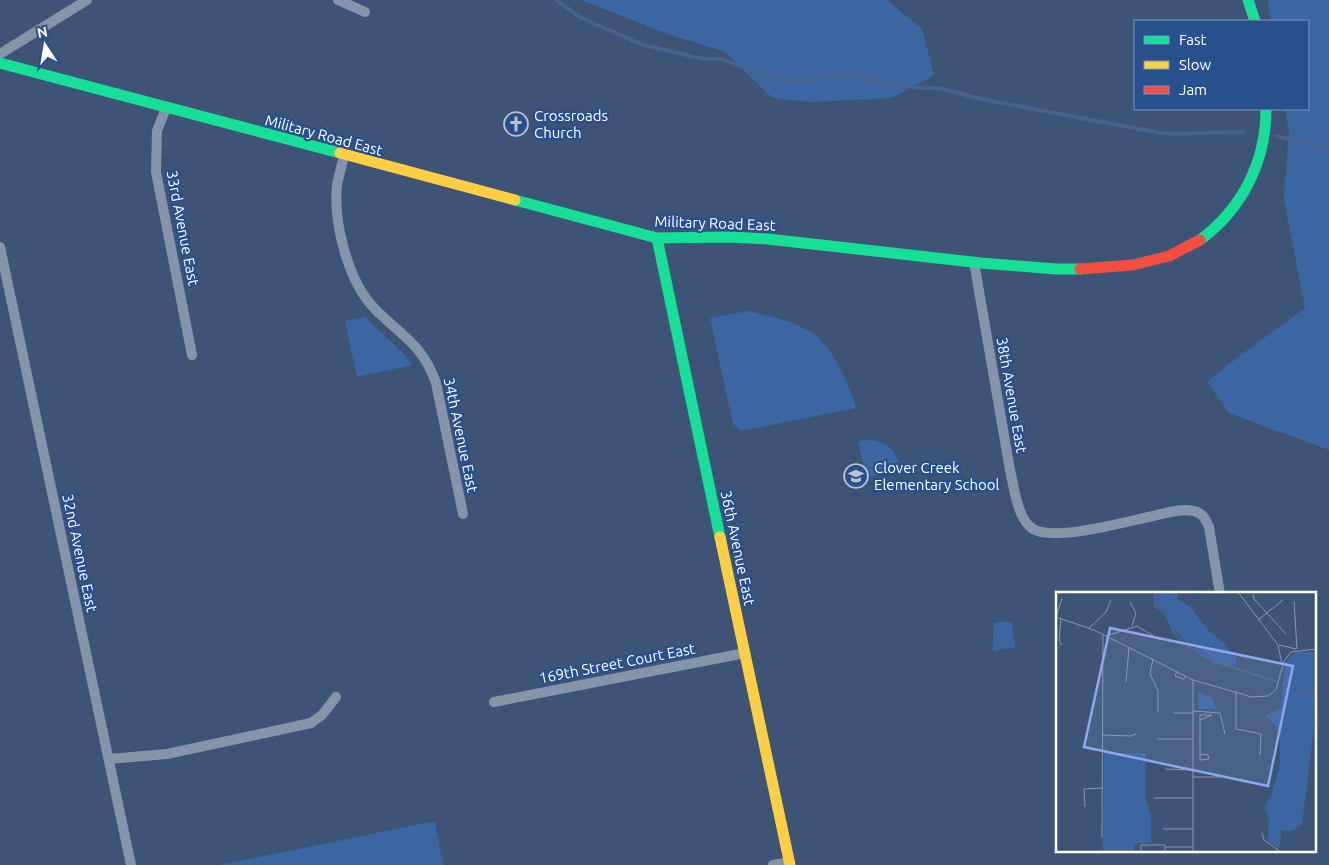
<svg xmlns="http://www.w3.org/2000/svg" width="1329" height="865" font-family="Ubuntu,sans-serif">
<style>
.green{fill:#3c66a2}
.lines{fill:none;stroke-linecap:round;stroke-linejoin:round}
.stream{stroke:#46638d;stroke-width:4}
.street{stroke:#8595a9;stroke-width:10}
.fast{stroke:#16e098;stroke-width:11}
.slow{stroke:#ffcf43;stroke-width:11}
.jam{stroke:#f24e42;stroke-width:11}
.labels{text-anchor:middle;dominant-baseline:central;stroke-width:4.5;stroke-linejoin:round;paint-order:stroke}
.poi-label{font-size:15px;fill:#fff;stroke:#27508d;text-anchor:start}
.street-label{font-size:15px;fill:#fff;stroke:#27508d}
.inset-river{fill:none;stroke:#46638d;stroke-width:2.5}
.inset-road{fill:none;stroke:#8b98ad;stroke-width:1}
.view{fill:#8ea6ec;fill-opacity:0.15;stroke:#8ea6ec;stroke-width:2.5}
.inset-edge{fill:none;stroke:#fff;stroke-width:2.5}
</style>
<rect width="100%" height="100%" fill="#3e5476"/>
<!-- green -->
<path class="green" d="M581,0H887L922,29L934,75L892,98L814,102L785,100L771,97L724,51L676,37Z
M1268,0H1329V450L1229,413L1207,382L1234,360L1305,308L1284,199L1289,132L1285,109H1308V21H1271Z
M748,311C767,315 806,324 820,339C837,357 849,385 856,408L741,431L733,424L710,318Z
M365,317L405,355L412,365L357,377L345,321Z
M866,440C887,441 896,449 901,470L866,477L858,441Z
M994,622H1012L1015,647L993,651Z
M435,821L443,865H220Z"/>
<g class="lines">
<!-- stream -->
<path class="stream" d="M556,0L582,18L643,45L704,59H721L776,80H810L847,75L918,88H939L981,99L1160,133C1188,135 1215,132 1244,132
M1276,136L1329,147"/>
<!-- street -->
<path class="street" d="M338,0L365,12
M0,54L87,0
M166,108L157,131L156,172L192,355
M344,155C342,165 339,175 337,185C333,222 348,281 374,308C401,336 422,343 436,383L463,514
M0,247L131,865
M974,262L1010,470C1014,486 1017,519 1033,529C1054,542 1129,521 1153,516C1165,513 1182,508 1194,511C1203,513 1206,520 1209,527L1220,594
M494,702L745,653
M109,759L167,754L311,723L322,715L336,697
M773,865L790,862"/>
<!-- fast -->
<path class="fast" d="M1248,0L1255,21
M0,63L340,153
M515,200L657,238L729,237L768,239L981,263L1056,269H1080
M657,238L720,537
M1200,240C1242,209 1266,162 1266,109"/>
<!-- slow -->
<path class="slow" d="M340,153L515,200
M720,537L790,865"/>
<!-- jam -->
<path class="jam" d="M1080,269L1133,265L1169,256L1200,240"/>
</g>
<!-- icons -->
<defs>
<g id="church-ring" transform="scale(1.25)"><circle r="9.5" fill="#27508d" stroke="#bbc3cf" stroke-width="1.5"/><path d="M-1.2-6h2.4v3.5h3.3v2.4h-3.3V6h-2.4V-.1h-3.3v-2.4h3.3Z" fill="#bbc3cf"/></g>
<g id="school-ring" transform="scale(1.25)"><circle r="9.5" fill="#27508d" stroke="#bbc3cf" stroke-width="1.5"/><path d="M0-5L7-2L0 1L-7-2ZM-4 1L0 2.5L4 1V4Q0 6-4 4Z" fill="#bbc3cf"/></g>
</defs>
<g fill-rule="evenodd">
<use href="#church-ring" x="516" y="124"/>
<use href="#school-ring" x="856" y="476"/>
</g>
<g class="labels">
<!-- poi labels -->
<g class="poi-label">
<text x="534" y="115">Crossroads<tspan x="534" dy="17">Church</tspan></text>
<text x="874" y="467">Clover Creek<tspan x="874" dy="17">Elementary School</tspan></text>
</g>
<!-- street labels -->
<g class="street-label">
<text transform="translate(324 135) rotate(15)">Military Road East</text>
<text transform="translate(715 223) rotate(2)">Military Road East</text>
<text transform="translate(183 228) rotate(79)">33rd Avenue East</text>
<text transform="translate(1012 395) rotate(80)">38th Avenue East</text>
<text transform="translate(461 435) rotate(78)">34th Avenue East</text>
<text transform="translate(738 548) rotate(78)">36th Avenue East</text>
<text transform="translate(80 553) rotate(78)">32nd Avenue East</text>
<text transform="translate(617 663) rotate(-11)">169th Street Court East</text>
</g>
</g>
<!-- overview -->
<g transform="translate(1056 592)">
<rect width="260" height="260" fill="#3e5476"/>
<path d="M98,0H122L121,7L134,15L153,39L168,51L180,66V73L159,72L152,64L129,49L115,34L108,18L99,12ZM240,60H260L258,136L246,232L236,239L225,238L224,255H221L212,249L213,226L208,216L216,202L224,171V137L209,124L225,116L229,70ZM142,100L157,106L160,117H143ZM48,161H90L89,207L95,222V251H83L77,254L79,260H47Z" fill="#3c66a2"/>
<path class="inset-river" d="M99,0V14L109,20L118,41L133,55L158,69L221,90M226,92L260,104"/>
<path class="inset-road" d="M182,0L222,53L226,72M158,1L176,0M197,2L198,7L230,42M6,7L0,25L38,38L137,88L196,105L212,104L220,98L228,69L235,60L260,57M238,9L241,57M74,10L80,21L76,34M5,27L3,48L6,53M202,28L227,8M33,36L50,20L55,8M50,44L81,34L104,48M223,53L240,57M97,67L94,82L102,99V120M121,79L119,84L128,87L129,84M70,90L73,55M180,100V137L205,142L204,163M137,119L164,121L169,142M117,121H137M144,128L156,123H144V168L153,167L152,163L144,162M47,143L75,144L80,142M101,147H137M109,177L137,178M137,185H167M98,206H137M29,215L28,197L46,196M107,237H137M206,241L208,248L225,260M46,246L47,42M109,255H137M85,259V253H109V260M137,260V88"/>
<path class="view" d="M54,36L237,74L212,194L28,155Z"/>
<rect width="260" height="260" class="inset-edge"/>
</g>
<!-- legend -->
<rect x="1134" y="20" width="175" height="90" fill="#27508d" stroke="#7d96bb"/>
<rect x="1144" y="36" width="25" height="8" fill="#16e098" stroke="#7d96bb"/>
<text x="1179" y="45" font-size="15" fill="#ffffff">Fast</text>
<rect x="1144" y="61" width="25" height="8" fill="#ffcf43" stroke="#7d96bb"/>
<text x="1179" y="70" font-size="15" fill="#ffffff">Slow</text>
<rect x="1144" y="86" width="25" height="8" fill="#f24e42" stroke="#7d96bb"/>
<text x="1179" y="95" font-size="15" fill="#ffffff">Jam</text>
<!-- north arrow -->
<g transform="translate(45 45) rotate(348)" stroke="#27508d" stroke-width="4" paint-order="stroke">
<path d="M0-4L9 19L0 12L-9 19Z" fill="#ffffff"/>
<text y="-8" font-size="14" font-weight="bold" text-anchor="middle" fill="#ffffff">N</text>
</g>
</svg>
